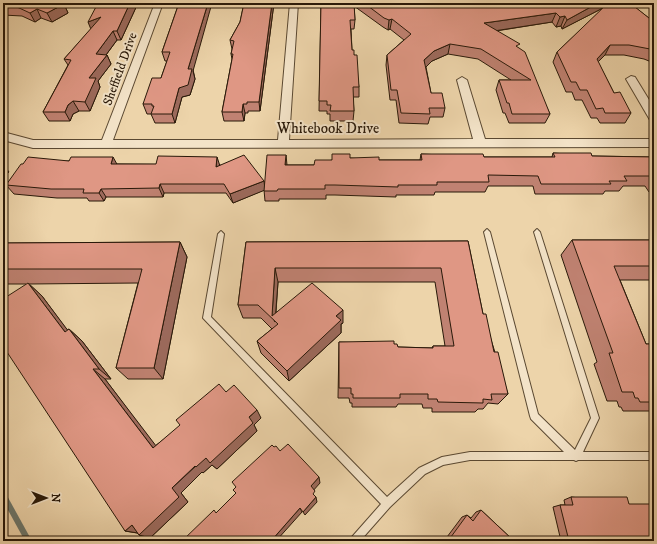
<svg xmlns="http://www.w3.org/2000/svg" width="657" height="544" font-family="'IM FELL DW Pica',serif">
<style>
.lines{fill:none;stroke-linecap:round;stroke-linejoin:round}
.stream{fill:#6d786d;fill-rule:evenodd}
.service-casing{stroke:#5a4831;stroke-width:2}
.minor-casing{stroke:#5a4831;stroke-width:2}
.service{fill:#f3e3c8;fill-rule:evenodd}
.minor{fill:#f3e3c8;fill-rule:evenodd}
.wall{fill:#c08272;stroke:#291909}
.shaded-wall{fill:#9c6a5c;stroke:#291909}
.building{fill:#df9784;stroke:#291909}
.labels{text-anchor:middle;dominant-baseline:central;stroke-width:4;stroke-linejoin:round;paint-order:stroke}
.far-street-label{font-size:13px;fill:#291909;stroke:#f3e3c8}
.street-label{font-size:15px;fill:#291909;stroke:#f3e3c8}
</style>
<rect width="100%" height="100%" fill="#edd4aa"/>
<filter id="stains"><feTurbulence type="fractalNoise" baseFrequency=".005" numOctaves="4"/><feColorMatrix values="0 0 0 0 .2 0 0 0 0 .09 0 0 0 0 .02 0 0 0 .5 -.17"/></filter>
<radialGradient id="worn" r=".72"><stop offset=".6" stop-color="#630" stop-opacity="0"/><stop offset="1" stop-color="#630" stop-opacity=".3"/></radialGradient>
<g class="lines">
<!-- stream -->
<path class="stream" d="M3,491L5,492L32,541H25L3,501Z"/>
<!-- service casing -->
<g class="service-casing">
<path id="service" d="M487,229L490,232L538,414L575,450L591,418L534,232L537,229L540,232L599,418L583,452H654V460H578L576,461L574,460H470L443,465L425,474L390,507L360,541H349L351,538L381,504L203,318L218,234L221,231L224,234L211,317L387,497L419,468L442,457L470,452H564L531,419L530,416L484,232Z"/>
</g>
<!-- minor casing -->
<g class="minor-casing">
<path id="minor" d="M155,3H163L113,140H278L290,3H298L289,140L473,139L457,80L462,77L467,80L485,139H654V147L33,148L3,140V132L33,140H102Z
M631,76L635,77L654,108V121L650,120L626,79Z"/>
</g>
<!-- service -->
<use href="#service" class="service"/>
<!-- minor -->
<use href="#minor" class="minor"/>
</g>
<!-- wall -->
<path class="wall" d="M3,3L64,4L68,13L52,22L41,18L35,22L22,16L3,15Z
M98,3H138L121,40H117L106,55H107L111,64L98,81L100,87L90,111H79L73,114L70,121H49L43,112L68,65L64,59L91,29Z
M179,3L195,79L190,95L182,97L175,123H155L151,114H147L143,104L161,78L167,61H165L162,52Z
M244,3H274L260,111H248V113H245L244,121H224L222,112L232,59L231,54L232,49L230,40L240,22Z
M321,3H654V5H632L654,22V63L644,59L624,55H605L598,62L614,93L631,113L625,123H600L597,118H591L582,100H575L572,92H566L553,62L557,52L608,4H604L601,9L562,29L561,26L556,27L552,22L496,31L518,48L550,114L545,123H509L505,113H503L496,90L499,80H511L478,59L448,54L432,61L426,67L431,93L445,108L443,117H430L428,124L399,123L396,100H390L386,65L387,55L404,40L390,29L388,30L383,27L354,6L355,20L354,29H351L352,50L354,55L359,87V97H353L354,111L353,121H330V114H327V111H319Z
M553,153L592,156L654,157V192H649L645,186H623L619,191H605L603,194H535L533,186H488L485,192H435L434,195H396V197L335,195H326V199H279V201H265L264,190L233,203L226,193H164L163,197H106L104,201H89L87,198H57L14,194L6,185L23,164L69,161L116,164L220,165L264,181V184L287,165H314L332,160L350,158L379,160H420L421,154L484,157H552Z
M572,240H654V280H620L646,344H654V411H623L621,407H619L617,401H607L594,364L597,362L561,255Z
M468,241L483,314L508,394L498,404L488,403L483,409H478L475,412H432V408H423L422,404H398L396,407H352V403H350L349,398H338L339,342L394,344L398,347L432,348L433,346H445L435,282H278L276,312L343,323L341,324V333L289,381L261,353L257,341L272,329L261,318H243L238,305L246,242Z
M180,242L187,257L163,379H128L116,368L138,283L29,284L42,296L67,330L69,329L82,341L111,379H105L155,446L226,392L261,418L254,425L257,431L217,469L212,465L203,473L202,472L181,493L188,502L150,538L139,535L137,533L125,531L26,284H3V243Z
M571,497L629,504L654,541H561L553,507L560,505H565L564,500Z
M481,510L514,541H444L462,517L467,515L471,518L476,512Z"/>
<!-- shaded-wall -->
<path class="shaded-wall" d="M130,3H138L121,40L117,31Z
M208,3H212L193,71L195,79L190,95L182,97L175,123L172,114L179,88L188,69Z
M272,3H274L260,111L259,102Z
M598,3H604L601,9L562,29L567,20Z
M64,4L68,13L52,22L47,13Z
M37,9L41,18L35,22L30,13Z
M556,13L552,22L481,33L484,23Z
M565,16L561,26L556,27L560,17Z
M101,17L92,32L88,22Z
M392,19L390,29L388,30L389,20Z
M113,31L117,40L100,63L96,54Z
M450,44L448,54L432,61L423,70L424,60L434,51Z
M610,45L605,55L592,68L597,59Z
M107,55L111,64L98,81L100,87L90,111L85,102L89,78Z
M73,101L79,111L73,114L70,121L65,112L68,105Z
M243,104L245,113L244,121L242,112Z
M286,155L287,165H285Z
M113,157L118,166L111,164Z
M217,157L220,166L216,167Z
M3,164L9,172L3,177Z
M264,181L265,190L233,203L230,194Z
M160,184L164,193L163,197L159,188Z
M101,189L106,197L104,201L99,193Z
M180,242L187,257L163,379L154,368Z
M275,268L278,282L275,322L272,316Z
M28,283L42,296L78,344L65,332Z
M343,310V323L341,324V333L289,381L287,371L336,316Z
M69,329L82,341L111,379L99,369Z
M93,369L105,379L163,455L153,448Z
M257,410L261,418L254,425L257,431L217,469L212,465L203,473L202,472L181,493L188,502L150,538L139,535L172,488Z
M319,477L320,483L312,492L311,486Z
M316,497L317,502L305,515L303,512Z
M300,508L302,512L276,541H271Z
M132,525L138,533L125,531Z"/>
<!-- building -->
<path class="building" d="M3,3H62L64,4L47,13L37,9L30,13L17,7H3Z
M98,3H130L117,31H113L96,54L107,55L89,78H96L85,102L73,101L68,105L65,112H43L71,60L64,59L101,17L88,22Z
M179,3H208L188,69H192L188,85L179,88L172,114H151L154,106H152V104H143L152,78H161L170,52H162Z
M244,3H272L259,102H247V104H243L242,112H222L233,54H231L234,41L230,40L240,22Z
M321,3H354L355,20H350L352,50H354V55H357L359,87H353L354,111H330L331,105H327V101H319Z
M364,3H598L567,20L565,16L560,17L556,13L484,23L520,44L516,46L525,52L550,114H512L509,103H507L499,80H531L481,49L450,44L434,51L424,60L431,93H442L445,108H429L430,114L401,113L397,90H391L387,55L411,34L392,19L389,20L384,18Z
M608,3H630L654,22V51L650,49L629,45H610L597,59L614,93L620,92L631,113H605L603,108L596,109L587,90H580L576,82H571L557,52Z
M553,153H591L592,156L654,157V176H624L627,181H609L611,184H541L538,176L488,175L489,182H437V185H398V187L335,185H325V189H278L277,191H264L267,155H286L285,165H314L315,160H332V154H350V158L379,157V160H422L421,154H483L484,157H555Z
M244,155L264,181L230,194L224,184H160L159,188L101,189L99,193H83L84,189H51L6,185L21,164H23L28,157L69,161L71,157H113L111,164H156L158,156L217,157L216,167Z
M572,240H654V266H614L646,344H654V402H640L638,398H635L633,392H622L609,353H613Z
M468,241L483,314H486L494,352H498L508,394H491L492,400L483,399V403L438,402L437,399H428V394H400V398H353V394H351V388H339V342L394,341V344H397L398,347L433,348V346H454L441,268H275L272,316L312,283L343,310L336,316L341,320L287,371L257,341L278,324L258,305H238L246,242Z
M180,242L154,368H116L142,269H3V243Z
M28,283L65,332L69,329L99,369H93L153,448L180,425L176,420L219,384L226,392L234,385L257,410L249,417L253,423L210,463L206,458L196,467L195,466L172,488L179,497L139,535L132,525L125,531L3,346V299Z
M288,444L319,477L311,486L315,491L313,494L316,497L303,512L300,508L271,541H182L214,510L216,513L236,493L233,490L236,487L232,482L272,445L274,447L276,446L280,451Z
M571,497H627L629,504H654V541H569L560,505H573Z
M481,510L514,541H448L467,515L473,521Z"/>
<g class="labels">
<!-- far-street labels -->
<g class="far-street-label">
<text transform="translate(120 69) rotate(-70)">Sheffield Drive</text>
</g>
<!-- street labels -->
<g class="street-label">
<text x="328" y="128">Whitebook Drive</text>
</g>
</g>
<!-- margin -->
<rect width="657" height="544" fill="none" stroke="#edd4aa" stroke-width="16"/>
<rect x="4" y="4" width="649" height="536" fill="none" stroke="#291909" stroke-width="2"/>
<rect x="8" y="8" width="641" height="528" fill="none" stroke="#291909"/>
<!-- north arrow -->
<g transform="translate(46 498) rotate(90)" stroke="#f3e3c8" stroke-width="3" paint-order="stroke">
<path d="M0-3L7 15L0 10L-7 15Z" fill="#291909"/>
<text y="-6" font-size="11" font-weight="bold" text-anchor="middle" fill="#291909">N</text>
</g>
<rect width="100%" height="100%" filter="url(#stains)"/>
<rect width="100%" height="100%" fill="url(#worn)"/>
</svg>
